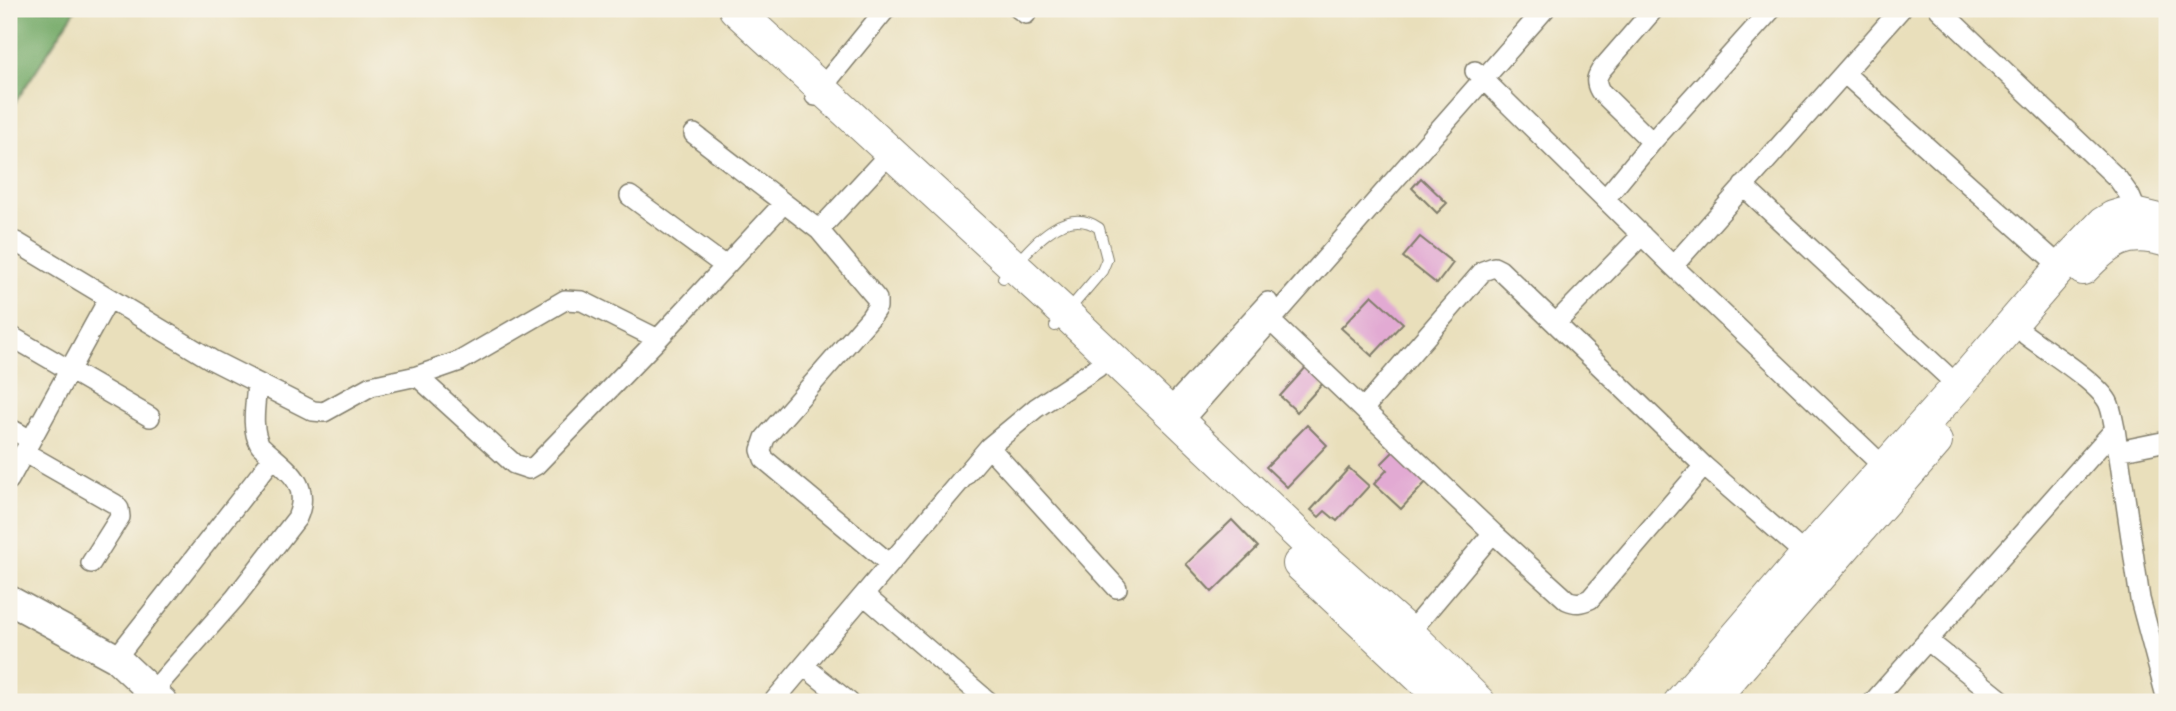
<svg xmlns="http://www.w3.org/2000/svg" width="2176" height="711" font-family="'Gentium Book Plus',serif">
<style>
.forest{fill:#72a966;stroke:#476241;stroke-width:2}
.building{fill:#e2aad3}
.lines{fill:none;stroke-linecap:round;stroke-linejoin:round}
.lane-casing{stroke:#827e6c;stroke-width:12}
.street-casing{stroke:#827e6c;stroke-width:22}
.secondary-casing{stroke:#827e6c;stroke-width:31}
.primary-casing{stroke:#827e6c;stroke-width:34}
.lane{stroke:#fff;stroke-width:10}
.street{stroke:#fff;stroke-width:19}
.secondary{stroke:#fff;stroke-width:28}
.primary{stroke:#fff;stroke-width:32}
</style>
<rect width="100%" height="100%" fill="#f7f3e8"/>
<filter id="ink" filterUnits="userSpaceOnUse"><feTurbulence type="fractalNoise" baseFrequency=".0143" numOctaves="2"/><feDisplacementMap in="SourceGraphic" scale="14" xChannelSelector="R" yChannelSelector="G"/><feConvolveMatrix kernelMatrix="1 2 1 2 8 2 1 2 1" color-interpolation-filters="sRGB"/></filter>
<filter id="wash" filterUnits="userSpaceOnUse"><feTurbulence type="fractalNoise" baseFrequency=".00686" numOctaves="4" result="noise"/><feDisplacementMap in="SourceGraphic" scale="28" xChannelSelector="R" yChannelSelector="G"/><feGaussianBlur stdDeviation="1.57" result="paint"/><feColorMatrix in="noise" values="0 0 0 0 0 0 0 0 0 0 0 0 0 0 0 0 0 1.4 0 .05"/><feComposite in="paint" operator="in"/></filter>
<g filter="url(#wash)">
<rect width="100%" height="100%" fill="#e9dfbb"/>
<!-- forest -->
<path class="forest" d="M9,9H76L9,112Z"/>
<g id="blocks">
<!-- building -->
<path class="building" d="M1421,178L1447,203L1437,213L1412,188Z
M1420,237L1453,263L1437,284L1403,257Z
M1372,295L1403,323L1372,356L1341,328Z
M1308,365L1325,381L1297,412L1280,396Z
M1307,425L1327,445L1287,487L1266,467Z
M1396,449L1428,480L1401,509L1374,484L1387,470L1381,464Z
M1349,468L1369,486L1337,521L1325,511L1319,517L1311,510Z
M1232,520L1258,547L1212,592L1186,564Z"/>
</g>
</g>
<g filter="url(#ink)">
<use href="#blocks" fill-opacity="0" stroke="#827e6c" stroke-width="2"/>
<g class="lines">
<!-- lane casing -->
<g class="lane-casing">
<path id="lane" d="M1003,278C1027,253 1062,202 1099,228L1107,259L1102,271L1055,326"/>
</g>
<!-- street casing -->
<g class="street-casing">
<path id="street" d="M1019,9L1026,14
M1939,9L2118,179L2130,196L2138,215
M1475,71L1673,266L1885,468
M1844,73L2061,267
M815,96L886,9
M694,134L819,230L877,299V307L870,318L765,438L761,450L764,459L890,564
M1652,142L1600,91C1595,82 1596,78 1601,70L1654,9
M1743,186L1958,386
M630,196L725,266
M1605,199L1652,142L1772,9
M819,230L880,164
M16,242L212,360L313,411L324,412L371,386L417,376L460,361L565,300L582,301L658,339
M1673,266L1901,9
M1260,311L1493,533L1567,600C1576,604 1581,603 1590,599L1704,466
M1556,323L1642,235
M9,335L150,417
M2026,335C2047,351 2096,381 2108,402C2112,410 2113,421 2115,429L2140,599L2167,700
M417,376L514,464L529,469L536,465L658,339L784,203
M1364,408L1483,271L1494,267L1500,270L1704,466L1806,555
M1167,412L1268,302
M1180,424L1545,9
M9,428L31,440
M989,447L1117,588
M2118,451L2167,441
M24,452L115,504L119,509L120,517L91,563
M9,480L109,298
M864,595L989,702
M1409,633L1493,533
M1927,640L2004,702
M116,658L273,458
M804,666L849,702
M153,691L235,598L297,518C313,481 283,468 260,445C250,427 256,403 257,383
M773,702L989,447L1036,408L1098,367
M1873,702L2115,429"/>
</g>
<!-- secondary casing -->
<g class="secondary-casing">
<path id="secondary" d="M9,600L116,658L163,702"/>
</g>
<!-- primary casing -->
<g class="primary-casing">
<path id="primary" d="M735,9L1066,314L1305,541L1409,633L1479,702
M2083,269C2111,240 2126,229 2167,241
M1299,564L1446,702
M1680,702L1806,555L1958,386L2061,267L2103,223L2113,217L2123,214L2138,215L2167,222
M1710,702L1936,442"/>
</g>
<!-- lane -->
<use href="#lane" class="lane"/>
<!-- street -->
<use href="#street" class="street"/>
<!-- secondary -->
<use href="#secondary" class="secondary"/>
<!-- primary -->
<use href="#primary" class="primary"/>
</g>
</g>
<!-- margin -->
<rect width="2176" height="711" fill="none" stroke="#f7f3e8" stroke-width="35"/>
</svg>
